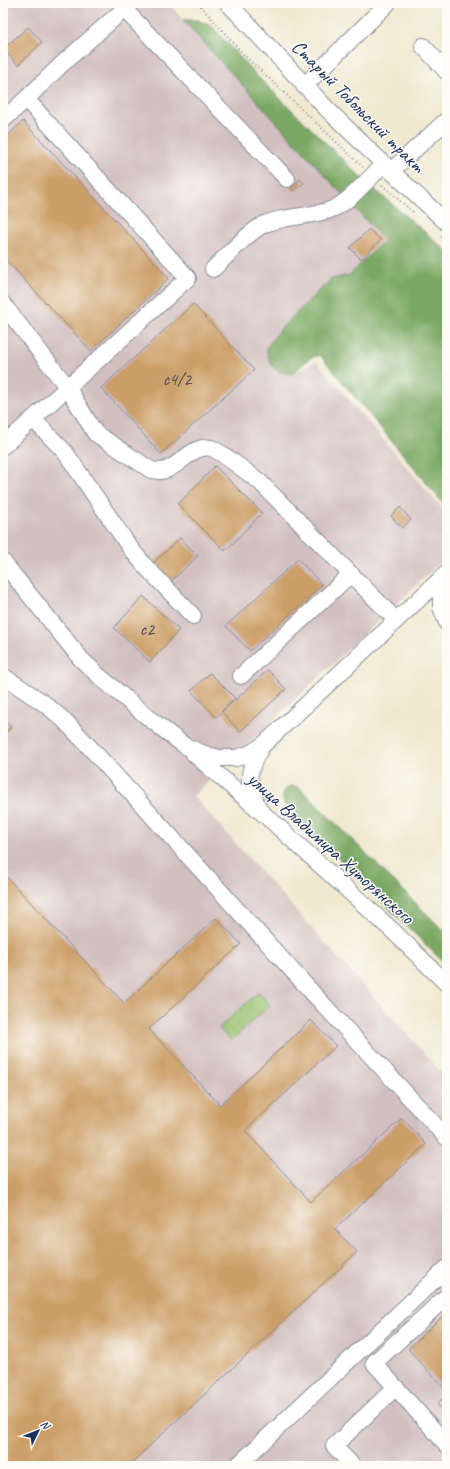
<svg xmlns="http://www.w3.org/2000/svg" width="450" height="1469" font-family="Caveat,sans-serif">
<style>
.industrial{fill:#d2bfc0}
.green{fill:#99c26f;stroke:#5a7866}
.forest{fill:#7aa862;stroke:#4a6c60}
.building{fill:#cc9f67}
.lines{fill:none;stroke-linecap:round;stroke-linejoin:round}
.minor-casing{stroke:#868c96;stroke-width:18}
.path{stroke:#868c96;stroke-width:2;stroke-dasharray:1 3;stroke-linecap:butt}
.minor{stroke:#fff;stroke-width:16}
.labels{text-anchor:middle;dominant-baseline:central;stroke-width:3;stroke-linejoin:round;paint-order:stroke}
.number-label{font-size:18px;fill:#474b60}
.street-label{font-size:20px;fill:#1b2f5e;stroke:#fdfcf7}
</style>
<rect width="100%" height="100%" fill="#fdfcf7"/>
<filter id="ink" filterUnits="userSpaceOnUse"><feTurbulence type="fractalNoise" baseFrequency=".025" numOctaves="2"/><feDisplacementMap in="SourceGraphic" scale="8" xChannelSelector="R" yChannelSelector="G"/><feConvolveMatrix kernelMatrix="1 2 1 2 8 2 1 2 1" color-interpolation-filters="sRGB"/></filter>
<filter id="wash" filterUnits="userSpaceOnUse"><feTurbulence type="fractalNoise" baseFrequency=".012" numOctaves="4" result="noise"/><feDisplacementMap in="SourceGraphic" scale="16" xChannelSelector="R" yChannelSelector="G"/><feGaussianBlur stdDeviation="0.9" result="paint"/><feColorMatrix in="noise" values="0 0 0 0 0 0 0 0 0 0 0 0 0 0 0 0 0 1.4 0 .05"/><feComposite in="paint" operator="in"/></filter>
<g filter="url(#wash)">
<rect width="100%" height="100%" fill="#f0e9cf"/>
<!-- industrial -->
<path class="industrial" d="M3,3H168L384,240L350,275L331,279L283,326L266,348L292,374L316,361L447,514V556L193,796L440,1071L447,1065V1466H3Z"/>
<!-- green -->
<path class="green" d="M259,992L270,1005L231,1041L219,1028Z"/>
<!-- forest -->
<path class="forest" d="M183,20H198L212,26L257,76L365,181L447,251V508L320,355L310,358L292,374C271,371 271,367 266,348L283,326L331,279L350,275L384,240Z
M291,786L298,787L302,790L447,934V966L285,805C281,796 282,790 291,786Z"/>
<g id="blocks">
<!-- building -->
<path class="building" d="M28,27L42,42L18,65L3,49Z
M23,121L169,278L91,351L3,257V140Z
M300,179L304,183L294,191L291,188Z
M369,229L381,240L361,259L350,248Z
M193,304L254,370L161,454L101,388Z
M215,466L262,513L225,551L178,504Z
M400,507L411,520L402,528L391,516Z
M180,538L198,556L168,584L151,565Z
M298,559L322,585L250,651L226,626Z
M143,596L179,630L150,662L114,628Z
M268,670L286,689L240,732L222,712Z
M210,673L235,698L216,717L191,691Z
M3,719L11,727L3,735Z
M3,873L124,1003L216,918L241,944L149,1029L220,1105L311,1020L336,1046L245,1131L311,1202L402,1118L426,1144L335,1229L357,1252L128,1466H3Z
M447,1312V1391L408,1349Z
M447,1394V1415L437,1404Z"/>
</g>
</g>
<g filter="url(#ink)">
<use href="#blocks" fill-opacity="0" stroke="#868c96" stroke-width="1"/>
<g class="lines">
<!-- minor casing -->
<g class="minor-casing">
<path id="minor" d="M228,3L328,110L391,171L447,223
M124,9L287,179
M423,46L447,72
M304,86L388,3
M26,99L62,64L131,3
M3,120L26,99L188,278L3,446
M391,171L447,120
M213,269C228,255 243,237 261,226C279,216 310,217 330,210C349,203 369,178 384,164
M3,304L68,388L95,433L151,470C154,470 158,471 161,471C179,469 191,444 211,448C221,451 250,475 260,482L396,620
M33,419L65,452L131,549L146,567L193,616
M3,562L81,659L100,677L150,719L185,746L207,755L220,758H236L249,754L263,745L447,573
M441,579V607L447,623
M3,676L45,704L65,721L95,753L309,989L447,1138
M241,676L351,574
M194,754L274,823L394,932L447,984
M258,807C246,781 247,770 262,746
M447,1296L374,1363L447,1445
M237,1466L447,1268
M353,1466L334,1446L396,1387"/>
</g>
<!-- path -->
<path class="path" d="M198,3L245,56L363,167
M382,185L413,212
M441,236L447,241"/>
<!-- minor -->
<use href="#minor" class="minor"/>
</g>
</g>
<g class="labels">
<!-- number labels -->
<g class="number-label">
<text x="177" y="379">с4/2</text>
<text x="147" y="629">с2</text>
</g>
<!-- street labels -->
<g class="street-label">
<text transform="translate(358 106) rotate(45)">Старый Тобольский тракт</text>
<text transform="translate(331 848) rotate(42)">улица Владимира Хуторянского</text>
</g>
</g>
<!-- margin -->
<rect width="450" height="1469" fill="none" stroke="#fdfcf7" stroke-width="16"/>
<!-- north arrow -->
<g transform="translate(38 1431) rotate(47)" stroke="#fdfcf7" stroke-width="3" paint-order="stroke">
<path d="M0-3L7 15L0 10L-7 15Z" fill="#1b2f5e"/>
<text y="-6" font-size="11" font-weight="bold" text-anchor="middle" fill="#1b2f5e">N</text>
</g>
</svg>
